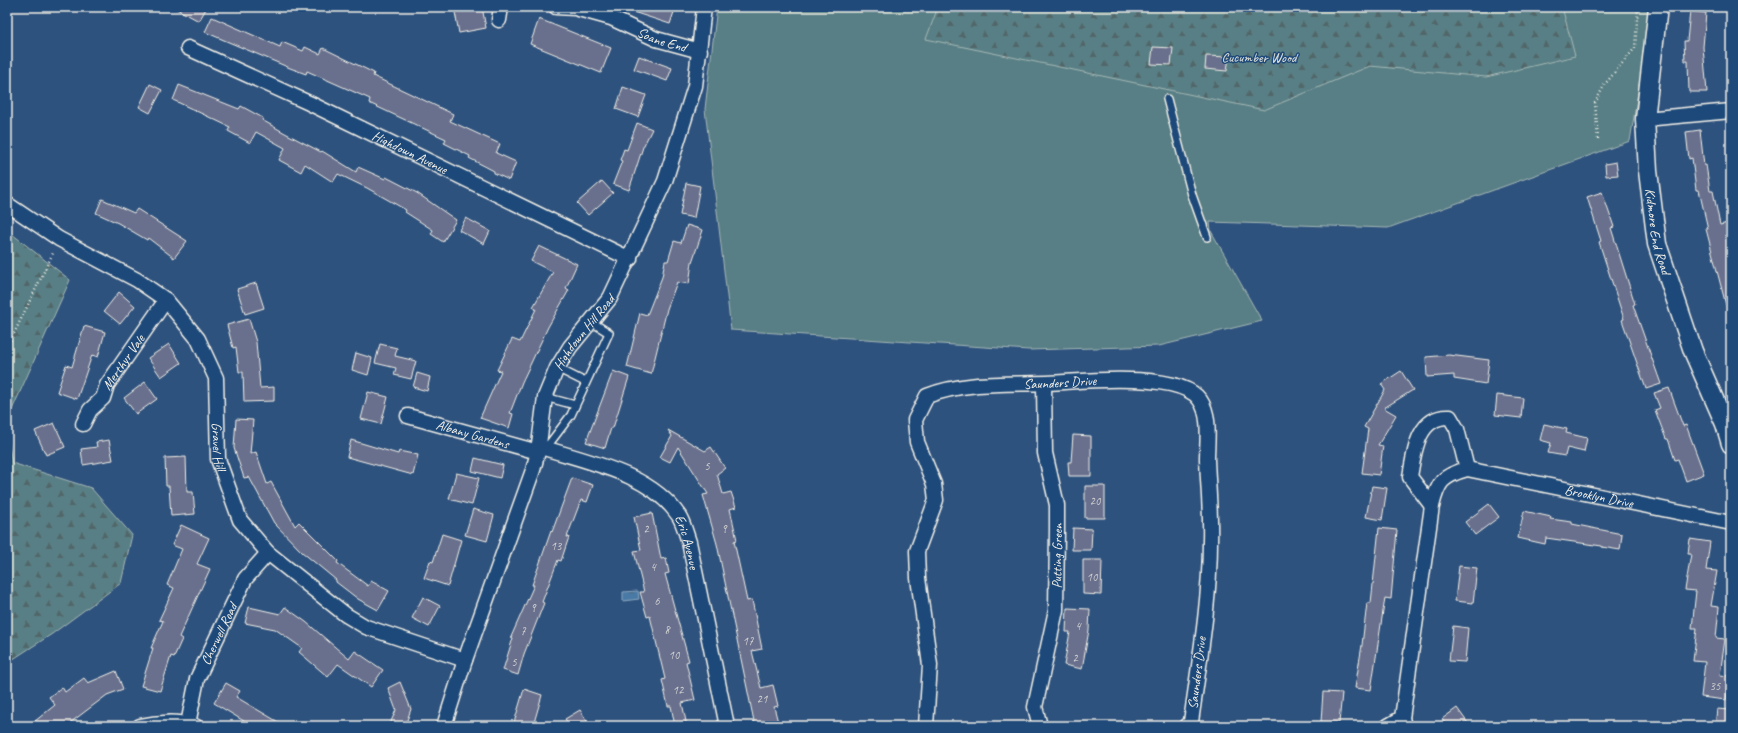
<svg xmlns="http://www.w3.org/2000/svg" width="1738" height="733" font-family="Caveat,sans-serif">
<style>
.grass{fill:#587f85;stroke:#a6b8b6}
.forest{fill:url(#forest-firs);stroke:#a6b8b6}
.water{fill:url(#water-ripples);stroke:#8da9c0}
.building{fill:#69708d;stroke:#f4f1e8}
.lines{fill:none;stroke-linecap:round;stroke-linejoin:round}
.service-casing{stroke:#f4f1e8;stroke-width:10}
.minor-casing{stroke:#f4f1e8;stroke-width:17}
.tertiary-casing{stroke:#f4f1e8;stroke-width:21}
.path{stroke:#f4f1e8;stroke-width:2.5;stroke-dasharray:1 3;stroke-linecap:butt}
.service{stroke:#1f4a7a;stroke-width:7}
.minor{stroke:#1f4a7a;stroke-width:14}
.tertiary{stroke:#1f4a7a;stroke-width:18}
.labels{text-anchor:middle;dominant-baseline:central;stroke-width:3;stroke-linejoin:round;paint-order:stroke}
.number-label{font-size:12px;fill:#d1d1d1}
.street-label{font-size:14px;fill:#f4f1e8;stroke:#1f4a7a}
.park-label{font-size:14px;fill:#dde0d9;stroke:#1f4a7a}
</style>
<defs>
<pattern id="forest-firs" width="22" height="20" patternUnits="userSpaceOnUse"><rect width="22" height="20" fill="#587f85"/><path d="M5 1l3.5 6h-7zM16 11l3.5 6h-7z" fill="#516669"/></pattern>
<pattern id="water-ripples" width="26" height="14" patternUnits="userSpaceOnUse"><rect width="26" height="14" fill="#4879a5"/><path d="M2 4q2-2 4 0t4 0M15 11q2-2 4 0t4 0" fill="none" stroke="#48637a"/></pattern>
</defs>
<rect width="100%" height="100%" fill="#2e527e"/>
<filter id="ink" filterUnits="userSpaceOnUse"><feTurbulence type="fractalNoise" baseFrequency=".025" numOctaves="2"/><feDisplacementMap in="SourceGraphic" scale="8" xChannelSelector="R" yChannelSelector="G"/><feConvolveMatrix kernelMatrix="1 2 1 2 8 2 1 2 1" color-interpolation-filters="sRGB"/></filter>
<g filter="url(#ink)">
<!-- grass -->
<path class="grass" d="M717,7H1652L1630,141L1388,228L1210,222L1211,231L1262,321L1159,346L1029,350L731,330L705,109Z"/>
<!-- forest -->
<path class="forest" d="M938,7H1562L1575,56L1486,77L1370,66L1264,110L926,39Z
M7,230L70,280L7,421Z
M7,433L12,463L91,488L132,535L121,583L52,634L7,663Z"/>
<!-- water -->
<path class="water" d="M638,591L639,599L623,601V592Z"/>
<!-- building -->
<path class="building" d="M173,7H207L199,21Z
M454,7H482L486,28L459,33Z
M624,7H659L674,12L670,24L624,9Z
M1690,11L1706,13L1703,47L1707,92H1689L1688,61H1685L1684,41H1687Z
M212,17L280,47L282,42L303,51L305,47L320,54L323,48L374,73L373,76L453,114L450,121L500,144L496,153L516,162L509,180L494,173V171L469,158L470,156L444,143L446,139L369,103L370,99L307,71L306,74L290,68L205,32Z
M539,19L611,48L601,73L530,44Z
M1153,47L1173,48L1171,65L1151,64Z
M639,56L672,68L667,81L634,69Z
M1206,56L1229,57L1227,71L1205,69Z
M150,84L162,90L150,113L139,107Z
M179,85L239,109L241,106L263,118L262,120L285,133L321,152L322,151L356,172L358,167L385,179L386,177L417,193L456,220L443,242L431,234L433,230L405,212L406,210L367,188L338,174L333,182L305,164L301,172L279,160L285,148L256,132L250,143L228,131L230,127L173,100Z
M623,87L646,95L638,117L616,109Z
M637,123L652,129L643,147L629,190L613,184L622,161L620,160L624,149L627,150Z
M1700,130L1704,166L1706,165L1710,191H1713L1720,225L1731,222V308L1727,309L1706,229H1708L1699,190H1696L1692,158L1689,159L1686,132Z
M1616,162L1618,175L1606,176L1605,164Z
M602,181L613,193L588,215L577,203Z
M686,183L700,186L694,218L680,215Z
M1602,192L1614,227L1611,228L1635,304L1633,305L1661,384L1646,389L1622,320L1624,319L1599,242L1601,241L1587,197Z
M102,199L134,213L137,209L187,241L174,258L148,238L147,240L118,223L96,213Z
M466,218L490,231L484,244L459,230Z
M687,225L703,230L692,262L689,284L677,282L667,309L651,374L627,367L640,313L647,315L662,277L665,261H668L674,241L681,243Z
M539,246L577,264L566,288L569,290L548,327L522,382L510,413L513,414L509,428L480,418L501,371L497,370L512,339L520,342L536,309L533,307L553,272L531,261Z
M256,283L264,308L245,314L237,289Z
M119,292L135,306L120,324L104,311Z
M249,319L256,342L260,388L274,387V401L244,402L243,372H239L236,347L233,348L227,325Z
M84,326L105,332L98,357L92,355L77,399L57,392L66,365L72,367Z
M169,344L181,363L161,377L148,358Z
M380,344L397,348L395,356L416,361L411,379L394,375L396,368L375,363Z
M356,353L372,358L368,375L352,370Z
M1449,355L1489,360L1486,384L1454,379V375L1427,377L1426,357Z
M613,371L629,377L613,428H611L605,448L586,442Z
M1401,371L1413,390L1384,408L1396,415L1378,445L1383,446L1379,475L1362,473L1368,429L1364,427L1385,390L1381,384Z
M417,373L430,377L427,391L413,387Z
M145,382L157,399L136,414L124,398Z
M1669,388L1683,426L1686,425L1704,474L1686,481L1678,459L1675,460L1668,439H1666L1655,410L1660,408L1654,393Z
M368,392L388,397L381,424L361,419Z
M1497,395L1523,398L1521,418L1495,415Z
M236,419L253,420L250,454L256,452L267,484L271,482L295,526L299,522L338,561L337,563L368,586L371,581L389,591L378,610L358,599L336,582V580L302,552L274,523L249,477L244,478L234,448Z
M54,423L65,447L46,455L35,431Z
M1544,424L1567,429L1566,433L1587,438L1584,452L1567,448L1565,456L1548,453L1551,443L1540,440Z
M668,430L705,451L711,447L725,468L717,474L723,494L731,492L736,507L730,509L737,540L734,541L747,601L752,600L762,649L752,651L761,688L773,685L778,706L774,707L779,726H755L717,544L703,495L708,494L678,447L670,462L660,457L672,436Z
M1073,435L1091,436V476H1069L1068,462H1071Z
M109,440L113,460L83,465L81,449L97,447L96,442Z
M351,440L398,454L399,451L418,455L413,475L347,457Z
M186,457L187,492H193L195,514L171,516L169,486H166L165,458Z
M475,458L503,465L500,478L472,471Z
M456,473L479,478L472,505L449,499Z
M572,478L593,485L587,502L581,500L567,537H569L561,561L558,560L542,602L544,603L524,654L518,675L503,670L513,638L511,637L534,585H532L551,531L552,532Z
M1085,486H1105V518H1085Z
M1372,486L1387,488L1382,520L1366,517Z
M1489,504L1499,517L1475,535L1465,522Z
M473,509L494,515L487,541L465,535Z
M1524,511L1551,517L1550,519L1572,522V524L1622,534L1620,550L1602,547V546L1546,538L1545,544L1518,538Z
M652,513L661,559L666,558L669,573L665,574L689,661L686,662L695,700L682,703L687,726H675L671,706H668L662,680L665,679L650,616L647,617L640,592H644L634,551L641,550L634,517Z
M181,525L209,538L197,564L210,569L179,637L182,639L174,657L171,656L160,691L141,686L153,648H151L163,621L159,620L174,588L167,585L182,549L172,545Z
M1073,528L1092,529L1091,550H1072Z
M1379,528L1397,530L1391,599L1385,598L1371,690L1355,688L1362,645L1367,603H1371Z
M442,534L461,540L448,586L424,578L430,561L433,562Z
M1690,539L1710,542L1706,570L1717,571L1711,606L1719,607L1716,638L1725,639L1720,675L1729,676L1726,700L1701,697L1705,662L1693,661L1697,628H1692L1696,591L1685,590L1691,554H1688Z
M1083,560H1102L1101,595L1083,594Z
M1459,566L1477,568L1473,603L1455,601Z
M423,597L440,606L429,627L412,618Z
M249,607L280,614L285,607L306,622L349,659L355,651L383,670L371,687L338,664L328,677L299,652L302,648L275,629L245,623Z
M1067,608L1090,609L1089,630L1082,669L1064,665L1070,632H1066Z
M1453,626L1468,628L1465,662L1449,661Z
M116,671L123,689L107,695L66,726H29L55,705L49,697L62,687L65,692L84,678L88,683Z
M400,682L411,709L405,726H389L396,710L388,688Z
M226,683L240,691L236,697L285,726H252L214,703Z
M524,689L542,695L533,726H513Z
M1323,692L1342,693L1339,723L1321,722Z
M1457,708L1470,726H1447L1442,719Z
M1717,709L1731,710V726H1715Z
M580,710L590,726H570L565,719Z"/>
<g class="lines">
<!-- service casing -->
<g class="service-casing">
<path id="service" d="M1167,99L1192,195L1207,237
M557,368L585,382
M545,397L575,405
M546,448L571,415L609,333L590,321"/>
</g>
<!-- minor casing -->
<g class="minor-casing">
<g id="minor">
<path id="s1" d="M556,7L575,8L611,18L656,39L700,51"/>
<path d="M499,20L501,7"/>
<path id="s2" d="M188,48L309,103L630,259"/>
<path d="M1645,119L1731,111"/>
<path id="s3" d="M7,204L59,239L137,280L166,300L198,339L216,378L218,459L240,520L268,553L346,615L366,627L465,660"/>
<path id="s4" d="M408,416L538,452"/>
<path id="s5" d="M83,424L90,410L103,398L107,385L166,300"/>
<path id="s6" d="M538,446C586,462 649,472 679,516C684,524 686,534 689,542L727,726"/>
<path d="M1432,506L1410,477C1414,452 1418,415 1450,417L1457,429L1467,469"/>
<path id="s7" d="M188,724L197,679L245,579L268,553"/>
<path d="M140,726C157,722 179,721 195,726"/>
<path id="s8" d="M444,726L465,660L533,470L538,452L545,397L557,368L570,347L610,298L665,181L695,86L704,7"/>
<path id="s9" d="M926,726L930,665L918,578L917,551L936,500L934,484L917,442L915,420L927,396C971,379 1019,386 1065,382C1094,380 1182,373 1200,400C1211,416 1207,440 1207,459C1208,486 1211,514 1210,541C1210,602 1199,663 1191,722L1187,726"/>
<path id="s10" d="M1040,726L1035,707L1056,610L1057,529V505L1045,453L1044,384"/>
<path d="M1388,726L1402,718"/>
<path id="s11" d="M1404,726L1402,718L1432,506C1438,482 1442,476 1467,469L1731,523"/>
</g>
</g>
<!-- tertiary casing -->
<g class="tertiary-casing">
<g id="tertiary">
<path id="s12" d="M1658,7L1645,119L1648,171L1657,244L1693,351L1725,424L1731,444"/>
</g>
</g>
<!-- path -->
<path class="path" d="M1598,139L1595,103L1605,84L1635,48L1638,7
M7,348L54,251"/>
<!-- service -->
<use href="#service" class="service"/>
<!-- minor -->
<use href="#minor" class="minor"/>
<!-- tertiary -->
<use href="#tertiary" class="tertiary"/>
</g>
</g>
<g class="labels">
<!-- number labels -->
<g class="number-label">
<text x="707" y="466">5</text>
<text x="1095" y="501">20</text>
<text x="646" y="529">2</text>
<text x="724" y="529">9</text>
<text x="556" y="546">13</text>
<text x="653" y="567">4</text>
<text x="1092" y="577">10</text>
<text x="657" y="601">6</text>
<text x="533" y="608">9</text>
<text x="1078" y="626">4</text>
<text x="667" y="630">8</text>
<text x="523" y="631">7</text>
<text x="748" y="641">17</text>
<text x="674" y="655">10</text>
<text x="1075" y="658">2</text>
<text x="514" y="662">5</text>
<text x="1715" y="686">35</text>
<text x="678" y="690">12</text>
<text x="762" y="699">21</text>
</g>
<!-- street labels -->
<g class="street-label">
<text stroke="none"><textPath href="#s1" startOffset="112">Soane End</textPath></text>
<text stroke="none"><textPath href="#s2" startOffset="245">Highdown Avenue</textPath></text>
<text stroke="none"><textPath href="#s12" startOffset="226">Kidmore End Road</textPath></text>
<text stroke="none"><textPath href="#s8" startOffset="421">Highdown Hill Road</textPath></text>
<text stroke="none"><textPath href="#s5" startOffset="75">Merthyr Vale</textPath></text>
<text stroke="none"><textPath href="#s9" startOffset="475">Saunders Drive</textPath></text>
<text stroke="none"><textPath href="#s4" startOffset="67">Albany Gardens</textPath></text>
<text stroke="none"><textPath href="#s3" startOffset="348">Gravel Hill</textPath></text>
<text stroke="none"><textPath href="#s11" startOffset="412">Brooklyn Drive</textPath></text>
<text stroke="none"><textPath href="#s6" startOffset="188">Eric Avenue</textPath></text>
<text stroke="none"><textPath href="#s10" startOffset="173">Putting Green</textPath></text>
<text stroke="none"><textPath href="#s7" startOffset="96">Cherwell Road</textPath></text>
<text transform="translate(1197 673) rotate(-83)">Saunders Drive</text>
</g>
<!-- park labels -->
<g class="park-label">
<text x="1259" y="57">Cucumber Wood</text>
</g>
</g>
<!-- margin -->
<rect width="1738" height="733" fill="none" stroke="#1f4a7a" stroke-width="24"/>
<rect x="12" y="12" width="1714" height="709" fill="none" stroke="#f4f1e8" stroke-width="1.5" filter="url(#ink)"/>
</svg>
